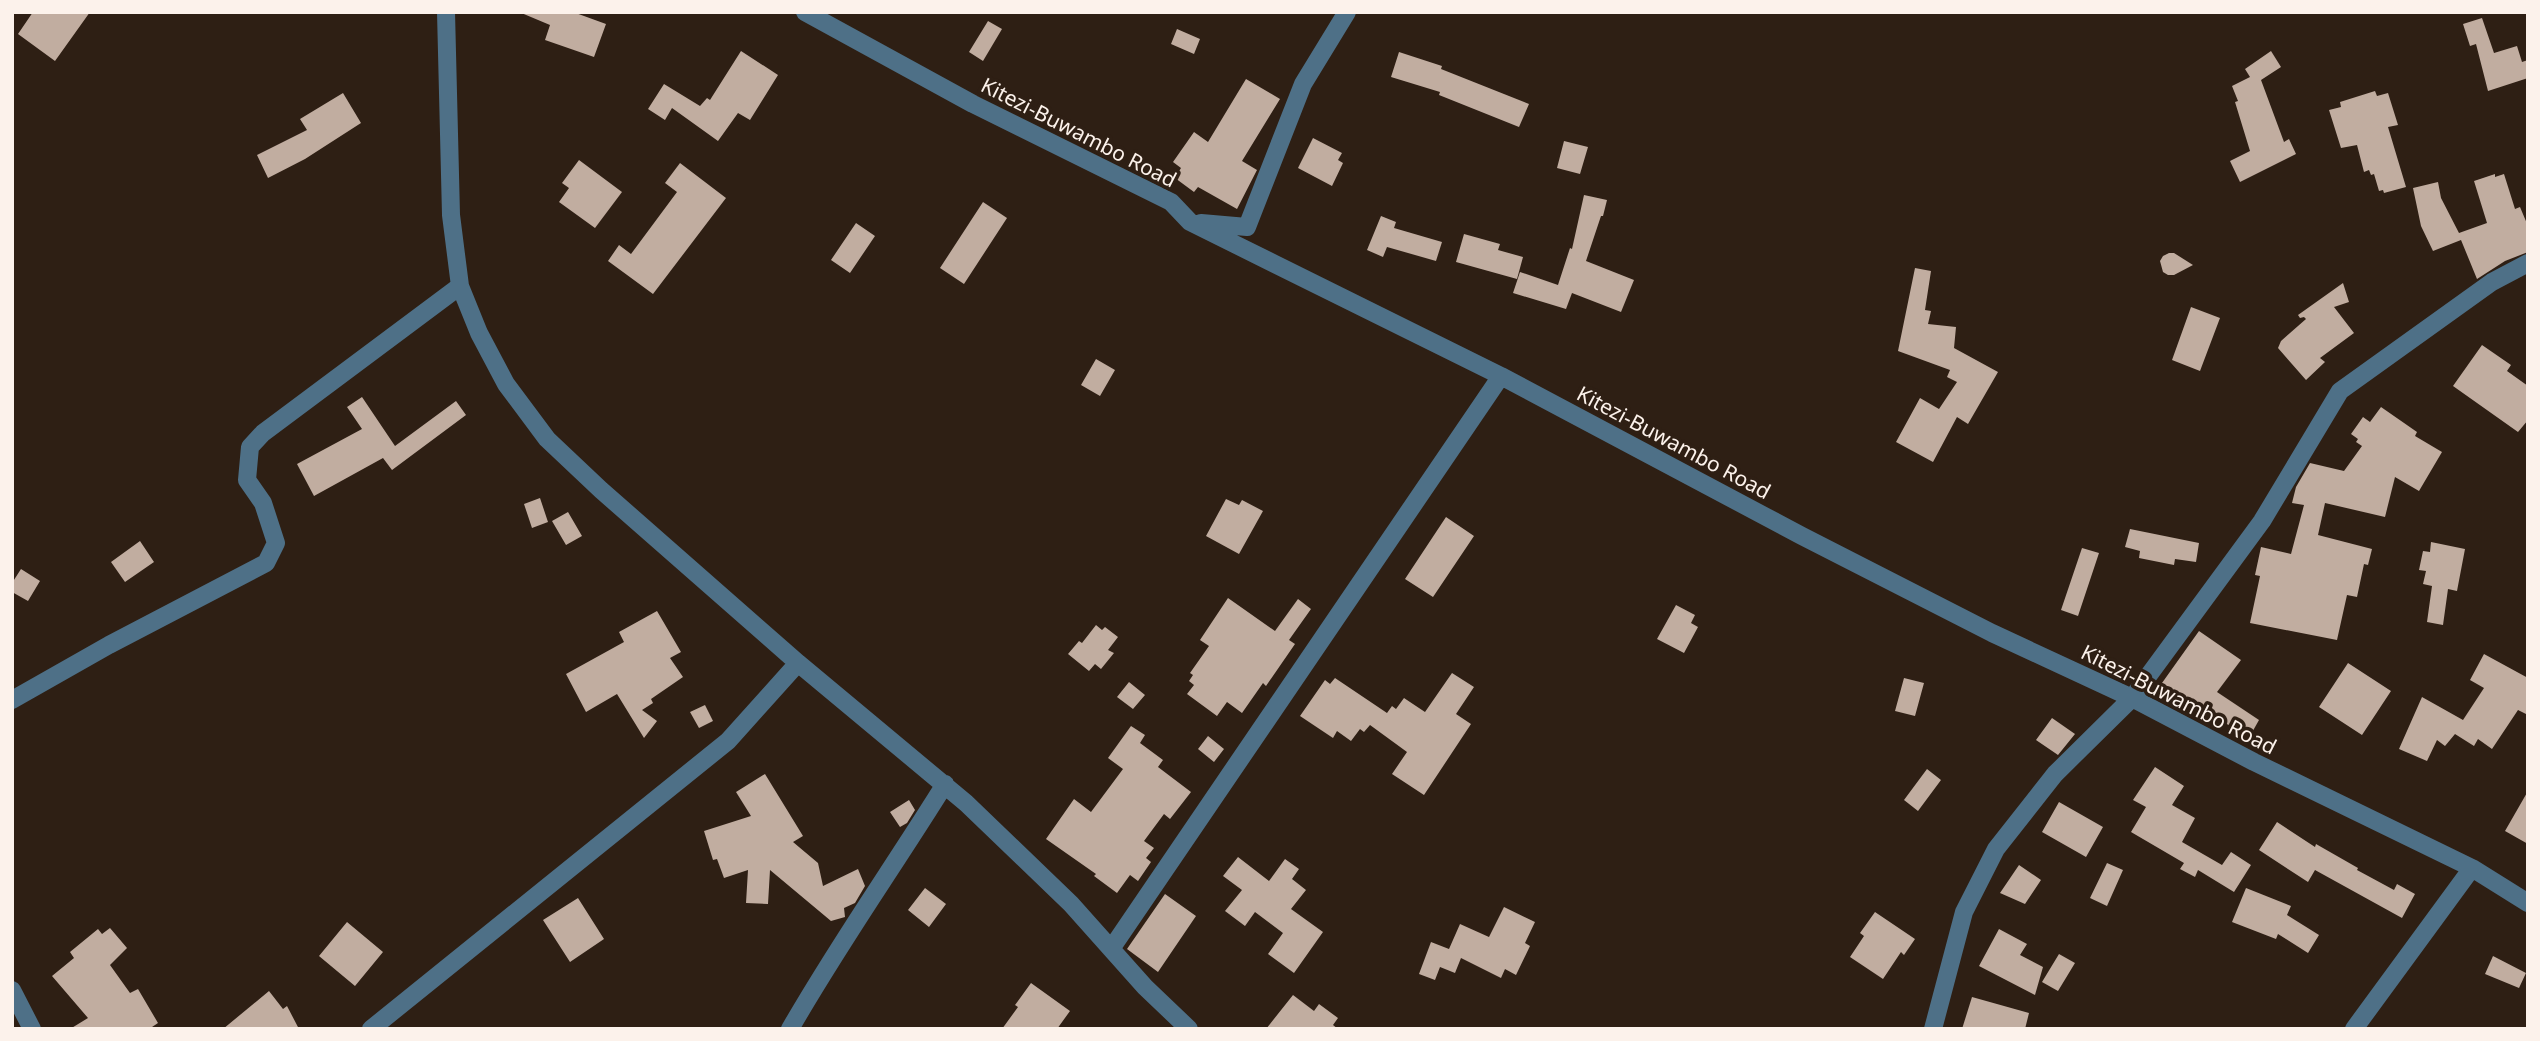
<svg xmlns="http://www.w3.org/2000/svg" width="2540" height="1041" font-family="'Noto Sans',sans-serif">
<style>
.building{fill:#c1ada0}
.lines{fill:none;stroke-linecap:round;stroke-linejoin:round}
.minor{stroke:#4e7087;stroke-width:18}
.labels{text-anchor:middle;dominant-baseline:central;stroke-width:7;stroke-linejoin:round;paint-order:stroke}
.street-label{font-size:21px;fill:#fcf2eb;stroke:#2e1f14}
</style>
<rect width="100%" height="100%" fill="#2e1f14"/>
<!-- building -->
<path class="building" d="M33,12H90L55,61L18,34Z
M519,12H573L606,24L594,57L545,40L550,25Z
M2482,18L2494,53L2517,46L2522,62L2528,60V78L2488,91L2476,44L2470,46L2463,24Z
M988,21L1002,29L983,61L969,52Z
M1177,29L1200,39L1194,54L1171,44Z
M741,51L778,75L750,120L738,113L718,141L672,108L665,120L648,109L664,84L700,106L707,98L710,100Z
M2271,51L2281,67L2261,80L2284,142L2289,139L2296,154L2240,182L2230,161L2250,151L2235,102L2238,101L2232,86L2250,77L2245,69Z
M1399,52L1442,66L1441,69L1529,104L1519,127L1439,95L1440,92L1391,77Z
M1246,79L1280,99L1242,161L1257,170L1237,209L1198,187L1194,192L1175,178L1181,168L1173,162L1194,132L1208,142Z
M2375,91L2377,96L2388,93L2398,125L2388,127L2406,187L2384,193L2383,190L2379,191L2374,174L2371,175L2369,170L2364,172L2357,145L2341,148L2329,110L2341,107L2340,102Z
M343,93L361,123L305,159L268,178L257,155L307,130L300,119Z
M1313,138L1342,153L1338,160L1343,163L1332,186L1298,168Z
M1564,141L1588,147L1580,174L1557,168Z
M579,160L622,192L595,228L559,202L569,188L562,183Z
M680,163L726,198L653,294L608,261L619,245L631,254L677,192L665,183Z
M2495,174V177L2504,174L2515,209L2520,207L2528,226V252L2505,261L2477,279L2461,240L2433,251L2421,226L2413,188L2438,182L2441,198L2459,233L2487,223L2474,181Z
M1584,195L1607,200L1603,216H1601L1586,261L1634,280L1621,312L1572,293L1566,309L1513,293L1520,272L1558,285L1570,248L1572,249Z
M983,202L1007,218L964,284L940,268Z
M1381,216L1396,222L1394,228L1442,242L1436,261L1387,247L1383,257L1367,250Z
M856,223L875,236L850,273L831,260Z
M1464,234L1500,244L1498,250L1523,257L1517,279L1456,262Z
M2169,253H2174L2193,265L2174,275H2168L2163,272L2160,261L2163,256Z
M1915,268L1931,271L1925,310L1931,311L1928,324L1956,327L1954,348L1998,372L1968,424L1957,417L1933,462L1896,442L1920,398L1939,409L1957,382L1947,377L1950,370L1898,351Z
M2343,283L2349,302L2334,307L2354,333L2320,358L2325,362L2306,380L2278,348L2281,341L2306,319L2304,317L2300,318L2298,315Z
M2191,307L2220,318L2200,371L2172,360Z
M2482,345L2511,365L2507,371L2528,386V420L2518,432L2453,386Z
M1096,359L1115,370L1100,396L1081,385Z
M362,397L395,446L456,401L466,415L392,470L383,458L314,496L297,464L362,429L347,407Z
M2381,407L2417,432L2415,436L2442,452L2419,491L2395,477L2385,517L2325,503L2318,535L2372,549L2368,565L2364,564L2357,597L2347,595L2337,640L2250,623L2260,576L2255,575L2261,547L2291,554L2304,505L2292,503L2296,487L2310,463L2344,471L2362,446L2356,442L2358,439L2351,434L2363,417L2370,422Z
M540,498L548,522L532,528L524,504Z
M1226,499L1239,505L1242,500L1263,511L1239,554L1206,536Z
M568,512L582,536L566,545L552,521Z
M1446,517L1474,536L1433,597L1405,579Z
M2130,529L2199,543L2196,562L2175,559L2174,565L2139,558L2140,551L2125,547Z
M140,541L154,562L125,582L111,562Z
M2431,542L2465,549L2457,591L2448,589L2443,625L2427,622L2432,586L2423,584L2426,571L2419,570L2423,551L2430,552Z
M2082,548L2099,553L2078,616L2061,610Z
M21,569L40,581L28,601L12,592V583Z
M1228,598L1275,631L1298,599L1311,609L1289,640L1295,644L1266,686L1263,683L1242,713L1227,702L1217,716L1187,694L1194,685L1189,681L1193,675L1190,673L1209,646L1200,640Z
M1676,605L1695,615L1691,623L1698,627L1684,653L1657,639Z
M657,611L681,652L670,658L683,677L651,699L653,703L642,710L657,721L644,738L617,694L586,712L566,674L624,642L619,632Z
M1096,625L1102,630L1105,627L1118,637L1108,650L1114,653L1101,669L1095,664L1089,671L1068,654L1079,641L1082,643Z
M2199,631L2241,660L2217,692L2259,720L2250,736L2219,720L2162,683Z
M2484,654L2528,678V715L2518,710L2492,749L2478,739L2474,746L2455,734L2445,746L2437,740L2427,761L2399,749L2422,697L2463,720L2484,688L2470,680Z
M2348,663L2391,691L2362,735L2319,707Z
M1452,673L1474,687L1456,714L1471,724L1424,795L1392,774L1407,752L1370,725L1364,732L1360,729L1351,741L1337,731L1333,738L1300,716L1325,680L1330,684L1335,678L1387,713L1392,706L1396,709L1404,698L1425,712Z
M1904,678L1924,683L1915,716L1895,711Z
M1129,682L1145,695L1133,709L1117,697Z
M705,705L713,721L699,728L690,712Z
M2052,718L2075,734L2058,755L2036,740Z
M1131,726L1145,735L1140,743L1163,760L1158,767L1191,792L1170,819L1164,814L1144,841L1154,848L1146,858L1151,862L1138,881L1130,875L1117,893L1094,876L1096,874L1046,839L1074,799L1091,812L1123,769L1108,758Z
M1208,736L1224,749L1214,762L1198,749Z
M2155,767L2184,786L2172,805L2195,818L2182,842L2222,865L2231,852L2251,865L2234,892L2198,870L2195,877L2180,869L2184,863L2131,832L2146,807L2133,800Z
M1927,769L1941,780L1918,811L1904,800Z
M765,774L803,836L793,842L818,863L823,886L858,869L865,886L855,903L844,908L845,917L831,921L770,870L768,904L746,903L748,870L724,878L717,859L713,860L704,831L751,816L736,792Z
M2528,791V844L2505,831Z
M909,800L915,810L907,823L900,827L890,812Z
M2059,802L2103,827L2086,857L2042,832Z
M2277,822L2315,847L2316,844L2358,868L2357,870L2394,890L2397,884L2415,894L2402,918L2315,870L2308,882L2259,850Z
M1238,857L1269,881L1285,859L1299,869L1292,879L1306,890L1291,909L1323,932L1294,973L1268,954L1283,933L1255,912L1245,926L1225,911L1242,890L1223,876Z
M2107,863L2123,870L2107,906L2090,898Z
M2019,865L2041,880L2025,904L2000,893Z
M925,888L946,904L929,927L908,910Z
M2246,888L2291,906L2287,915L2319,935L2308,953L2278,934L2276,939L2232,922Z
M1165,894L1196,916L1158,972L1127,949Z
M578,898L604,939L570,962L543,920Z
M1504,907L1535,922L1525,943L1530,946L1516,975L1505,969L1501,978L1461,958L1455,973L1440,967L1435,980L1419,974L1431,942L1449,949L1460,924L1489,937Z
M1875,912L1915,939L1904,955L1901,952L1883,979L1850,957L1864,936L1860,933Z
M347,922L383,952L355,986L319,956Z
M110,928L127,948L110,965L130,993L138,989L158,1023L149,1029H70L88,1018L52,976L74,958L70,952L98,929L102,934Z
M1999,929L2027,944L2020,955L2043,967L2035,995L1979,966Z
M2059,954L2075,963L2058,991L2042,982Z
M2493,956L2526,973L2519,988L2485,974Z
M1031,983L1070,1011L1057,1029H1002L1018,1007L1015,1005Z
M269,991L283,1009L287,1006L299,1029H223Z
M1293,995L1314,1011L1319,1004L1338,1018L1333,1025L1338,1029H1266Z
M1972,997L2029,1013L2025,1029H1962Z"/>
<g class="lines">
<!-- minor -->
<path class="minor" d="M446,12L451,215L460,286L479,333L506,384L547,439L601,490L798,663L966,803L1071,904L1145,987L1189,1029
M805,12L973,104L1171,202L1190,222L1501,376L1802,536L1992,633L2132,698L2254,762L2472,868L2528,903
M1201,223L1247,227L1303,84L1347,12
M12,700L109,645L266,563L276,543L263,503L247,480L250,447L263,433L460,286
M1111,949L1501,376
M12,990L32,1029
M371,1029L728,741L798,663
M790,1029C838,945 894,866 945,784
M1933,1029L1964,912L1996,849L2055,774L2132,698L2262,521L2340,391L2492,282L2528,263
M2354,1029L2472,868"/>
</g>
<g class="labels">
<!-- street labels -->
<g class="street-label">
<text transform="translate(1079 132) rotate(27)">Kitezi-Buwambo Road</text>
<text transform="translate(1674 442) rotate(28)">Kitezi-Buwambo Road</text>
<text transform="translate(2179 699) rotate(27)">Kitezi-Buwambo Road</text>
</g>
</g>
<!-- border -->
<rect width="2540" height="1041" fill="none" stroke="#fcf2eb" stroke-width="28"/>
</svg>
